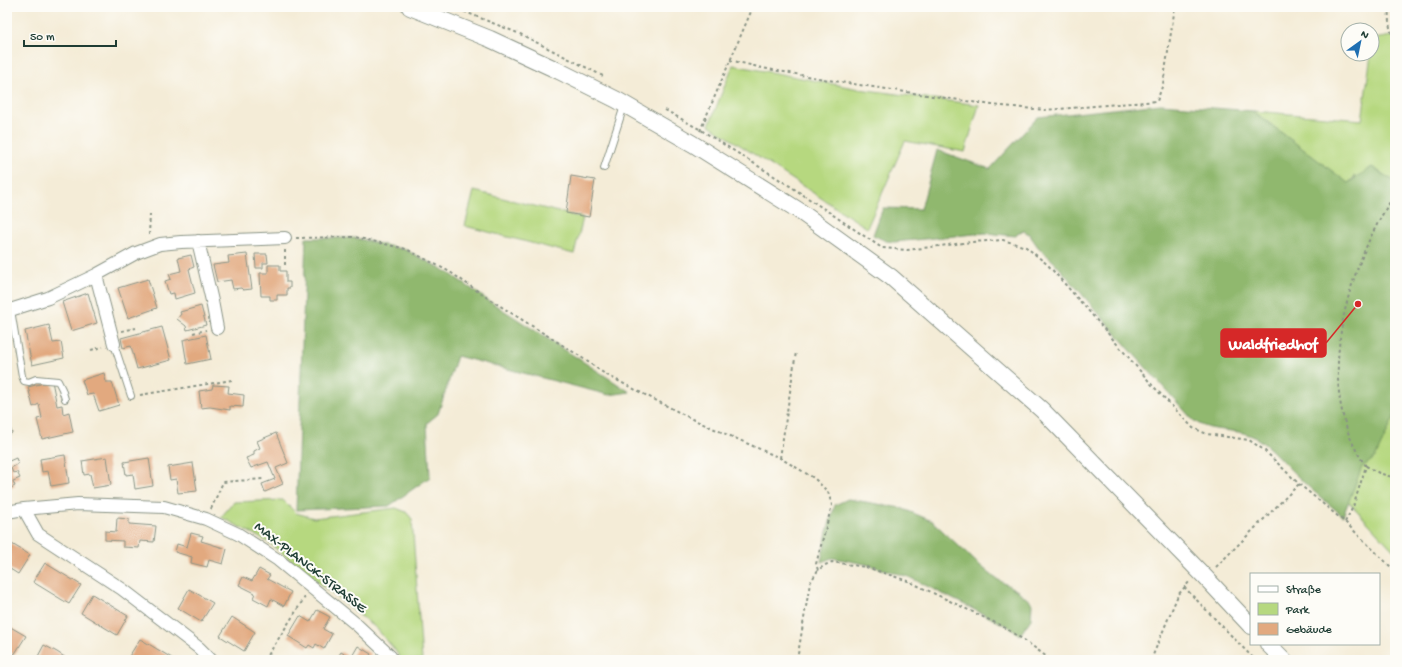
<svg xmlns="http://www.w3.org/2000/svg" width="1402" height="667" font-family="'Gochi Hand',sans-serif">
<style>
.green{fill:#b6d87f;stroke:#6a8a5a}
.forest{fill:#90b86e;stroke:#587a51}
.building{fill:#e2a97f}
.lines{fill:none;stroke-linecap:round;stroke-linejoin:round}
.service-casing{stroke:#8a9486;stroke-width:8}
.minor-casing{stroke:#8a9486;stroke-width:14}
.tertiary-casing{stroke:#8a9486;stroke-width:18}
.path{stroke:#8a9486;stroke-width:2;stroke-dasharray:3 3;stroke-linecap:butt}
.service{stroke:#fff;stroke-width:6}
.minor{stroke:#fff;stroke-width:12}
.tertiary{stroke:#fff;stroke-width:16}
.labels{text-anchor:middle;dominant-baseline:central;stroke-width:4;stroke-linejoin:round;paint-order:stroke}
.street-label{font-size:15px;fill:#1f3d34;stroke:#fdfcf7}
.leader{fill:none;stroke:#d62828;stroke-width:1.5}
.callout-dot{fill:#d62828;stroke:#fdfcf7;stroke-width:1.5}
.callout{fill:#d62828;stroke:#d62828;stroke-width:1.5}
.callout-label{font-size:16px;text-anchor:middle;font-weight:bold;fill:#fff}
</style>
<rect width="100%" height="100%" fill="#fdfcf7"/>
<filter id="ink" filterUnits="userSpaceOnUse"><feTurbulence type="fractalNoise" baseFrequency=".025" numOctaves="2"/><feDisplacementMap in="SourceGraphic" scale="8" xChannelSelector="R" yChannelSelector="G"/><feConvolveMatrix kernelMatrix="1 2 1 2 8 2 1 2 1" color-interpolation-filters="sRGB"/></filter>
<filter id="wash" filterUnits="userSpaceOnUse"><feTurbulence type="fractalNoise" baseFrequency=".012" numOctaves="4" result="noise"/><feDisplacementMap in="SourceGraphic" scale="16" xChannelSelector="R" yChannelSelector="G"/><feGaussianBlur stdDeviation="0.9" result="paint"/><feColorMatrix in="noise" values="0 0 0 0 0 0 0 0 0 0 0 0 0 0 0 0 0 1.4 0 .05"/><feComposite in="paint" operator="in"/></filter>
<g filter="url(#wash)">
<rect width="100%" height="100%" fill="#f4ecd7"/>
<!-- green -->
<path class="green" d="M1395,28V552L1286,434L1355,176L1348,184L1253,111L1362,120L1371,54H1372L1373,39L1392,36Z
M733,65L859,89L979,105L965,152L905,141L867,228L709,125Z
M474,191L583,218L574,254L465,226Z
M283,500L296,513L314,518L396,508L406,512L412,519L422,660H401L395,650L376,628L315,580L268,542L221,517L234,502Z"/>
<!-- forest -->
<path class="forest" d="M1161,104L1253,111L1348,183L1372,167L1395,182V415L1375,458L1362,467L1343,516C1328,503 1311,490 1297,476C1283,463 1271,446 1254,437C1235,427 1211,434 1193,420L1131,351L1055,263L1038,247L1029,234L1024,231L1019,232L1016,236L985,233L894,242L886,241L873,235L883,208L921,209L937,150L990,169L1038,117Z
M306,238H355L406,250L449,273L483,297L630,392L609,395L457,356L438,414L427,423L430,477L389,506L296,510Z
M848,499L901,508L932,521L976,562L995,578L1018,591L1032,603L1031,619L1020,635L1011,628L909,577L865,564L839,559L832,558L821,562L827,532L835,505Z"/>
<g id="blocks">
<!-- building -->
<path class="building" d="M571,176L595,180L589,217L566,213Z
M247,254L252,289L243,290L241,288L233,289L231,280L217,282L213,265L229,263L228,256Z
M255,254H267L268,263H263V268H256Z
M191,255L194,267L189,269L195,293L175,299L174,293L169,294L165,281L171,279L169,274L181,271L178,258Z
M268,265H280V271H286V282H290V288H287V295H277V300H270V296H261L260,273H268Z
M148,279L157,308L128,318L118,288Z
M88,293L97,323L71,331L62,302Z
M201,306L206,325L187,330L186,326L177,319L181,314L180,312Z
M49,325L53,343L61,342L64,358L32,365L25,331Z
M162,327L171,360L137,369L131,346L123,348L121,338Z
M206,335L211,359L187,364L183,340Z
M104,373L106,382H112L119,405L99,411L93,394L87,395L82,380Z
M52,381L57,406L62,405L63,414L69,412L73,432L42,439L37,419L42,418L39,404L33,407L28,387Z
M213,385L229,386L228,393L244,395L243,407L230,406V410L210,407L201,408L199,391L212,389Z
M10,427L12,433L7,436V429Z
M276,433L288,463L276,468L283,484L265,492L262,484L275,479L268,462L251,468L246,458L254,455V451L260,448L257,441Z
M65,455L69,483L51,486L48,471L42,472L40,459Z
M107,457L111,485L93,488L90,474L84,475L82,461Z
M16,458L18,464L11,468L13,473L17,472L20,478L13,481L15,486L7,490V462Z
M149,458L153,486L135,489L133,474L126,475L124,462Z
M193,463L197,491L178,493L176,479L170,480L168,467Z
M117,518L129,519V524L156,526L154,542L140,541L139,548L123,547V541L105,540V531L116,532Z
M191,533L203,536L201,541L227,549L223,564L209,560L207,567L191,563L192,557L175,552L177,544L187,547Z
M7,541L30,555L18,574L7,567Z
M45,563L81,585L69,604L33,582Z
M259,569L270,575L267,579L291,592L284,606L271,599L268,606L253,598L255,593L239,585L243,577L252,581Z
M189,589L213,603L201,622L178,608Z
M92,594L128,616L117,635L81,613Z
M317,610L330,617L323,629L332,634L324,649L316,644L314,648L309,645L307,648L288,636L300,616L310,622Z
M232,617L255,632L244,651L220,636Z
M7,625L26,636L14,655L7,651Z
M140,639L152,646L175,660H131L128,658Z
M44,645L57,652L69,660H36Z
M358,646L371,654L367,660H336L341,652L351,658Z"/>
</g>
</g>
<g filter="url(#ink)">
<use href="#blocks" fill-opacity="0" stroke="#8a9486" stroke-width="1"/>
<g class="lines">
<!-- service casing -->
<g class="service-casing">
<path id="service" d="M604,168L624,106
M11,310L22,376L24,381L29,382L36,379L58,381L62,389L65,399
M114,344L131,396"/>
</g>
<!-- minor casing -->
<g class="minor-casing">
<path id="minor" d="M198,241L212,301L217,328
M96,275L114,344
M7,311L48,298L96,275L136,253L160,244L181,242L285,238
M24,509L38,534L122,589L199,648L211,660
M7,512L24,509L78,504L164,507L206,519L238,534L278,560L356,624L390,656L392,660"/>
</g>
<!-- tertiary casing -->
<g class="tertiary-casing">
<path id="tertiary" d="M410,7L490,39L559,71L617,100L693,144L798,210L891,277L1042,410L1205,577L1251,626
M1268,644L1284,660"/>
</g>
<!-- path -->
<path class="path" d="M453,7L520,34L605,77
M1389,7C1388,17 1389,32 1395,39
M730,60L762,68L840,82L992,105L1045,110L1157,101L1163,84L1175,7
M665,110L701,130L793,188L882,248L907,250L972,242L1003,240L1026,247L1048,265L1093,316L1153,386L1193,428L1207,434L1249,440L1264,450L1299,484L1345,522L1395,571
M700,131L753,7
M149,235L150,214
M296,238L355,237L406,249L450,272L486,297L578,355L605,374L692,419L780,458L814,478L828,492L832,505L816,564L818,570
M285,265V250
M122,331L136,328
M193,333L206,330
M91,350L103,347
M140,395L232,380
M780,458L796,352
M1366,466C1310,389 1347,266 1395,194
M211,509L223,482L263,479
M1345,522L1353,507L1366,466L1379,473L1395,478
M1216,567L1299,484
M1184,587L1255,660
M265,660L305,597
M797,660L810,583L818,570L825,565L832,562L866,567L908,581L1002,626L1027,642L1051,660
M1151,660L1178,595L1190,581"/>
<!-- service -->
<use href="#service" class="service"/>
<!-- minor -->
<use href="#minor" class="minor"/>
<!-- tertiary -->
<use href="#tertiary" class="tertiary"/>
</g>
</g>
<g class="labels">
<!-- street labels -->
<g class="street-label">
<text transform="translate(310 568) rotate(38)">MAX-PLANCK-STRASSE</text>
</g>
</g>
<!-- callouts -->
<path class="leader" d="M1358 304L1326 343"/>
<circle class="callout-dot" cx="1358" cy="304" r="4"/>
<rect class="callout" x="1221" y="329" width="105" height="28" rx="4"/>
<g class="callout-label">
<text x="1273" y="349">Waldfriedhof</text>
</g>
<!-- margin -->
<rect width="1402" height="667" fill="none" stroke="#fdfcf7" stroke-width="24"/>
<!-- legend -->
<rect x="1250" y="573" width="130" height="72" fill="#fdfcf7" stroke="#a4b0a9"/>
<rect x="1258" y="586" width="20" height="6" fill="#ffffff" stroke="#a4b0a9"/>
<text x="1286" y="593" font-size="12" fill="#1f3d34">Straße</text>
<rect x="1258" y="603" width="20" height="12" fill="#b6d87f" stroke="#a4b0a9"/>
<text x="1286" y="613" font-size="12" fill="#1f3d34">Park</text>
<rect x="1258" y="623" width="20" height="12" fill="#e2a97f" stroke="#a4b0a9"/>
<text x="1286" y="633" font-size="12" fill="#1f3d34">Gebäude</text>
<!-- north arrow -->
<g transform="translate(1360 42) rotate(33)"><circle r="19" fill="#fdfcf7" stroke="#a4b0a9"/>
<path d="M0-3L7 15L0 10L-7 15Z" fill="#1f6fb2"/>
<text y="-6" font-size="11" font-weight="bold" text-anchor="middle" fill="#1f3d34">N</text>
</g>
<!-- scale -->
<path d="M24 40v6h92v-6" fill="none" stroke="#1f3d34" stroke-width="2"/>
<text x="30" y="40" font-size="12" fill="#1f3d34" stroke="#fdfcf7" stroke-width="3" paint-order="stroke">50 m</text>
</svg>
